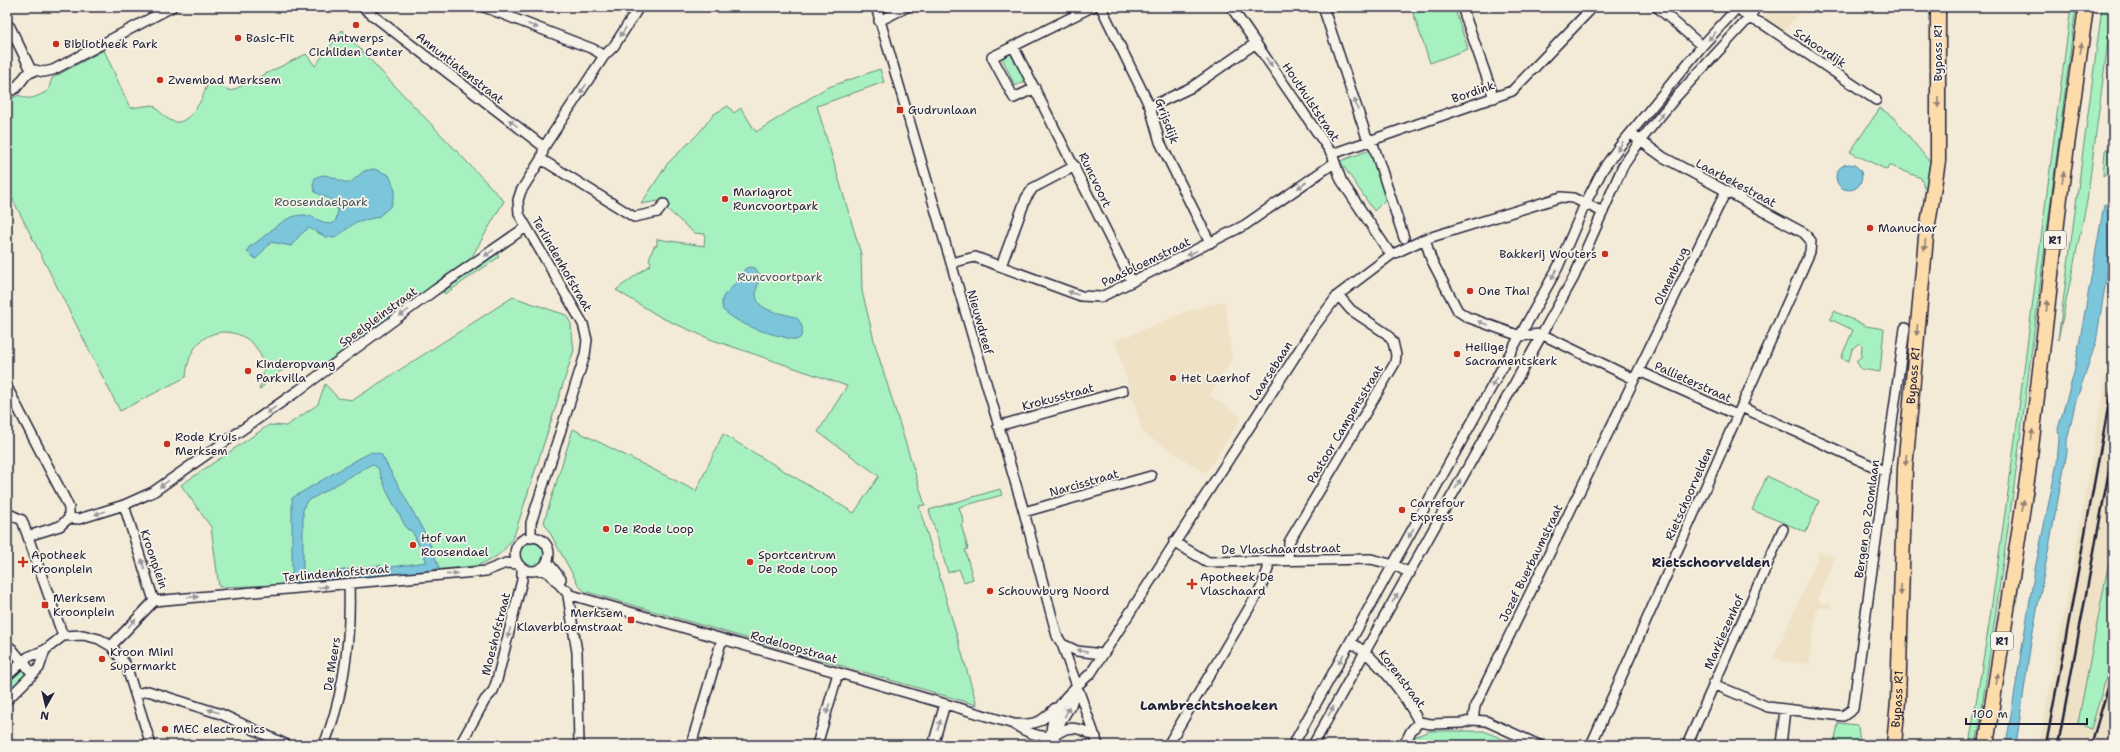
<svg xmlns="http://www.w3.org/2000/svg" width="2120" height="752" font-family="'Shantell Sans',sans-serif">
<style>
.built{fill:#eee1c5}
.green{fill:#a7f1c0;stroke:#648a7e}
.water{fill:#7cc6dc;stroke:#58849c;fill-rule:evenodd}
.lines{fill:none;stroke-linecap:round;stroke-linejoin:round}
.minor-casing{stroke:#22223b;stroke-width:12}
.highway-casing{stroke:#22223b;stroke-width:17}
.minor{stroke:#f7f3e8;stroke-width:9}
.highway{stroke:#fddcac;stroke-width:14}
.rail{stroke:#22223b;stroke-width:2.5}
.oneway{fill:#97959a}
.oneway2{fill:#907f74}
.poi-dot{fill:#c8321e;stroke:#f7f3e8;stroke-width:1.5}
.labels{text-anchor:middle;dominant-baseline:central;stroke-width:3.5;stroke-linejoin:round;paint-order:stroke}
.shield{fill:#f7f3e8;stroke:#62616f;stroke-width:1}
.shield-label{font-size:11px;font-weight:bold;fill:#22223b}
.poi-label{font-size:12px;fill:#22223b;stroke:#f7f3e8;text-anchor:start}
.street-label{font-size:12px;fill:#22223b;stroke:#f7f3e8}
.park-label{font-size:12px;fill:#43565c;stroke:#f7f3e8}
.neighbourhood-label{font-size:13px;font-weight:bold;fill:#22223b;stroke:#f7f3e8}
.quarter-label{font-size:14px;font-weight:bold;fill:#22223b;stroke:#f7f3e8}
</style>
<rect width="100%" height="100%" fill="#f3ebd8"/>
<filter id="ink" filterUnits="userSpaceOnUse"><feTurbulence type="fractalNoise" baseFrequency=".025" numOctaves="2"/><feDisplacementMap in="SourceGraphic" scale="8" xChannelSelector="R" yChannelSelector="G"/><feConvolveMatrix kernelMatrix="1 2 1 2 8 2 1 2 1" color-interpolation-filters="sRGB"/></filter>
<g filter="url(#ink)">
<!-- built -->
<path class="built" d="M1772,7H1803L1784,32L1765,18Z
M1225,301L1232,360L1209,395L1242,417L1206,473L1143,433L1115,340L1126,337L1187,311Z
M2113,335V745H2039L2076,548Z
M1820,552L1834,557L1818,599L1820,603L1831,605L1830,609L1819,607L1816,611L1809,664L1783,661L1774,657Z"/>
<!-- green -->
<path class="green" d="M1411,7H1454L1468,49L1430,63Z
M2071,7H2076L2014,486L1980,721L1976,745H1969L1989,624L2009,485Z
M2102,8L2112,11L2087,201L2058,340Z
M342,30L504,201L470,260L319,368C286,362 280,370 259,390C285,331 191,302 186,377L120,411L7,188V101L19,95C30,102 37,96 48,91L52,78L104,50L130,108L153,105C159,110 168,122 176,122C190,124 208,93 207,80L231,91L306,54L315,66Z
M1012,53L1026,81L1015,86L1002,58Z
M880,69L884,82L817,106L861,254L862,291L876,348L925,505L919,506L977,705L584,591L579,586L544,522L573,429L696,491L723,434L854,513L879,476L818,432L847,386L710,339L662,318L616,290L650,265L651,262L649,259L654,246H657V239L704,246L705,234L694,233L658,201L641,204L668,163L698,134L714,114L728,106L734,113L741,108L756,132L826,88Z
M1880,108L1894,118L1928,160L1931,162L1929,189L1924,187L1921,178L1889,165L1887,170L1850,152Z
M2113,139V176L2107,173L2103,176L2105,151Z
M1370,150L1387,198L1374,211L1340,161Z
M497,254L499,257L445,294L443,292Z
M513,297L566,315L571,324L574,350L515,533C507,551 493,562 473,566L288,585L219,587L211,527L181,485L269,425L286,426L314,407L318,404L325,384L338,398L353,400Z
M1834,311L1866,326L1884,329L1880,372L1861,369L1856,361L1861,357L1862,345L1859,343L1852,349L1849,361L1841,358L1853,330L1830,319Z
M1767,476L1819,501L1806,532L1752,510Z
M1000,489L1002,495L959,507L964,523L961,524L968,549L965,550L973,579L964,582L959,569L948,573L929,510Z
M2113,540V654L2091,729L2078,723Z
M520 555a12 12 0 1 1 24 0a12 12 0 1 1-24 0Z
M19,669L24,670L25,675L7,693V681Z
M1838,723L1858,725L1860,745H1834Z
M1430,731H1484L1516,745H1411L1416,736Z"/>
<!-- water -->
<path class="water" d="M1836 177a13 13 0 1 1 26 0a13 13 0 1 1-26 0Z
M374,169L389,175L395,190L391,206L378,217L356,222L335,238L326,237L309,228L301,234L291,246L271,242L256,259L247,252L249,247C267,237 283,214 305,215C315,216 322,224 332,224L336,220L338,210L331,200L315,192L313,185L315,178C328,170 337,182 350,183L364,171Z
M2108,203L2112,211L2110,255L2096,342L2075,404L2067,441V452L2031,642L2016,745H2006L2035,569L2057,463L2059,439L2058,429L2074,373L2104,205Z
M749,267L755,268L760,275C760,281 756,287 756,293C756,314 785,312 797,318C803,326 804,330 800,338L796,340C771,334 743,328 723,310C719,296 726,294 734,285C738,281 741,274 745,269Z
M372,452L381,454L428,539L439,567L433,571L299,583L292,581V498L358,459ZM372,464L378,468L387,492L407,529L412,531L427,562L384,568L380,565L308,575L303,570V510L306,502Z"/>
<g class="lines">
<!-- minor casing -->
<g class="minor-casing">
<path id="minor" d="M362,7L544,147
M484,7L593,49L604,56
M876,7L1024,512L1057,636L1062,644L1098,745
M1101,7L1150,107L1160,142L1210,243
M1231,7L1332,154L1341,180L1391,255
M1323,7L1366,135L1374,147L1404,238
M1462,7L1494,98
M1657,7L1702,46
M1738,8L1749,18L1763,24L1876,100
M879,21L907,7
M7,25L10,27L32,72
M1013,46L1132,282
M1035,88L1014,98L992,57L1092,7
M7,93L16,88L26,75L35,70L44,72L53,70L172,7
M1150,107L1192,87L1256,43
M1332,154L1512,91L1593,7
M541,159L634,217L658,212L664,204
M1425,239L1431,259L1458,311L1467,317L1520,336L1541,334
M951,263L975,257L1081,296L1101,297L1245,225L1334,163
M1001,266L1026,198L1033,188L1075,166
M1541,334L1634,379
M1639,371L1737,415
M7,387L66,501L69,508V518
M1741,407L1886,472
M998,426L1123,391
M124,505L154,601
M1024,512L1151,476
M7,513L22,520L63,636
M28,536L60,526L69,518L79,519L124,505L153,492L299,390L435,290L526,227
M515 554a17 17 0 1 1 34 0a17 17 0 1 1-34 0Z
M531,538V523L585,355L587,340L583,324L519,214L518,200L521,191L541,159L544,147L604,56L614,46L639,7
M1174,542L1208,562L1371,559L1394,565L1410,573
M1288,560L1289,542L1395,363L1396,355L1393,342L1387,334L1351,310L1338,295
M547,561L561,579
M539,569L549,573L568,594L1014,724C1035,725 1041,723 1055,708
M567,590L577,652L579,745
M154,601L486,571L506,563L518,564
M1350,642C1378,658 1404,694 1419,722
M1062,644L1077,651L1102,654
M111,646L154,601
M7,648H11L33,674
M7,676L28,657L45,650L63,636L83,635L99,639L111,646L126,665L151,745
M1713,684L1768,707L1843,716L1853,709L1905,328
M136,694L148,691L221,714L287,745
M7,700L39,668L45,650
M1473,720L1475,706L1726,191
M1419,722L1431,724L1462,723L1473,720L1486,721L1539,745
M1015,725C1026,732 1038,738 1051,736C1056,735 1061,731 1066,729C1077,726 1087,732 1096,737
M1052,735L1071,705L1076,688
M692,742L705,745
M324,745C345,692 351,640 349,584
M460,745L485,700L493,691L497,680L522,580V568
M691,745L722,639
M817,745L838,673
M933,745L945,704
M1049,745C1052,737 1050,729 1053,721C1059,699 1075,688 1091,673L1314,327L1338,295L1391,255L1425,239L1561,197L1573,198L1603,212
M1168,745L1261,588L1268,569V561
M1293,745L1558,267L1585,204L1603,169L1619,147L1702,46L1738,7
M1313,745L1574,277L1623,166L1640,141L1676,97L1749,18L1756,7
M1404,745L1411,731L1419,722
M1591,745L1810,252L1811,241L1804,233L1663,157L1635,137
M1687,745L1783,529
M1781,745L1785,709"/>
</g>
<!-- highway casing -->
<g class="highway-casing">
<g id="highway">
<path id="s1" d="M1894,745L1898,701L1905,468L1926,237L1938,161V7"/>
<path d="M1986,745L2028,474L2060,197L2086,7"/>
</g>
</g>
<!-- minor -->
<use href="#minor" class="minor"/>
<!-- highway -->
<use href="#highway" class="highway"/>
<!-- rail -->
<path class="rail" d="M2046,745L2113,381
M2058,745L2113,449
M2091,745L2113,671
M2111,745L2113,737"/>
</g>
<!-- one-way arrows -->
<defs><path id="oneway-solid" d="M-6-.8H1V-3.2L6.5 0L1 3.2V.8H-6Z"/></defs>
<g class="oneway">
<use href="#oneway-solid" transform="translate(533 26) rotate(21)"/>
<use href="#oneway-solid" transform="translate(623 32) rotate(123)"/>
<use href="#oneway-solid" transform="translate(1712 36) rotate(133)"/>
<use href="#oneway-solid" transform="translate(1269 62) rotate(55)"/>
<use href="#oneway-solid" transform="translate(583 89) rotate(125)"/>
<use href="#oneway-solid" transform="translate(1356 104) rotate(-108)"/>
<use href="#oneway-solid" transform="translate(1660 117) rotate(-50)"/>
<use href="#oneway-solid" transform="translate(513 123) rotate(-142)"/>
<use href="#oneway-solid" transform="translate(1620 146) rotate(125)"/>
<use href="#oneway-solid" transform="translate(1302 185) rotate(143)"/>
<use href="#oneway-solid" transform="translate(489 253) rotate(145)"/>
<use href="#oneway-solid" transform="translate(1192 253) rotate(154)"/>
<use href="#oneway-solid" transform="translate(1554 274) rotate(119)"/>
<use href="#oneway-solid" transform="translate(1073 293) rotate(-159)"/>
<use href="#oneway-solid" transform="translate(404 313) rotate(144)"/>
<use href="#oneway-solid" transform="translate(1483 323) rotate(-160)"/>
<use href="#oneway-solid" transform="translate(1494 382) rotate(119)"/>
<use href="#oneway-solid" transform="translate(271 410) rotate(145)"/>
<use href="#oneway-solid" transform="translate(164 484) rotate(144)"/>
<use href="#oneway-solid" transform="translate(1458 484) rotate(-61)"/>
<use href="#oneway-solid" transform="translate(100 513) rotate(163)"/>
<use href="#oneway-solid" transform="translate(1411 533) rotate(119)"/>
<use href="#oneway-solid" transform="translate(143 564) rotate(-108)"/>
<use href="#oneway-solid" transform="translate(452 574) rotate(-6)"/>
<use href="#oneway-solid" transform="translate(323 587) rotate(-6)"/>
<use href="#oneway-solid" transform="translate(193 597) rotate(-3)"/>
<use href="#oneway-solid" transform="translate(1395 598) rotate(-60)"/>
<use href="#oneway-solid" transform="translate(132 623) rotate(-48)"/>
<use href="#oneway-solid" transform="translate(509 633) rotate(104)"/>
<use href="#oneway-solid" transform="translate(1082 651) rotate(-168)"/>
<use href="#oneway-solid" transform="translate(1341 659) rotate(119)"/>
<use href="#oneway-solid" transform="translate(828 709) rotate(106)"/>
<use href="#oneway-solid" transform="translate(213 711) rotate(-163)"/>
<use href="#oneway-solid" transform="translate(1331 711) rotate(-61)"/>
<use href="#oneway-solid" transform="translate(1067 712) rotate(-62)"/>
<use href="#oneway-solid" transform="translate(939 725) rotate(-74)"/>
</g>
<g class="oneway2">
<use href="#oneway-solid" transform="translate(2081 48) rotate(-82)"/>
<use href="#oneway-solid" transform="translate(1938 102) rotate(90)"/>
<use href="#oneway-solid" transform="translate(2063 177) rotate(-82)"/>
<use href="#oneway-solid" transform="translate(1925 245) rotate(95)"/>
<use href="#oneway-solid" transform="translate(2047 306) rotate(-83)"/>
<use href="#oneway-solid" transform="translate(1917 330) rotate(95)"/>
<use href="#oneway-solid" transform="translate(2032 435) rotate(-83)"/>
<use href="#oneway-solid" transform="translate(1906 460) rotate(95)"/>
<use href="#oneway-solid" transform="translate(2023 505) rotate(-81)"/>
<use href="#oneway-solid" transform="translate(1901 590) rotate(92)"/>
<use href="#oneway-solid" transform="translate(1997 679) rotate(-81)"/>
</g>
</g>
<!-- markers -->
<g class="poi-dot">
<circle cx="356" cy="25" r="4"/>
<circle cx="238" cy="38" r="4"/>
<circle cx="56" cy="44" r="4"/>
<circle cx="160" cy="80" r="4"/>
<rect x="896" y="106" width="8" height="8" rx="2"/>
<circle cx="725" cy="199" r="4"/>
<circle cx="1870" cy="228" r="4"/>
<circle cx="1605" cy="254" r="4"/>
<circle cx="1470" cy="291" r="4"/>
<circle cx="1457" cy="354" r="4"/>
<circle cx="248" cy="371" r="4"/>
<circle cx="1173" cy="378" r="4"/>
<circle cx="167" cy="444" r="4"/>
<circle cx="1402" cy="510" r="4"/>
<circle cx="606" cy="529" r="4"/>
<circle cx="413" cy="545" r="4"/>
<path d="M21 556h4v4h4v4h-4v4h-4v-4h-4v-4h4z"/>
<circle cx="750" cy="562" r="4"/>
<path d="M1190 578h4v4h4v4h-4v4h-4v-4h-4v-4h4z"/>
<circle cx="990" cy="591" r="4"/>
<rect x="41" y="601" width="8" height="8" rx="2"/>
<rect x="627" y="616" width="8" height="8" rx="2"/>
<circle cx="102" cy="659" r="4"/>
<circle cx="165" cy="729" r="4"/>
</g>
<g class="labels">
<!-- shield labels -->
<g class="shield">
<rect x="2044" y="231" width="22" height="18" rx="3"/>
<rect x="1991" y="632" width="22" height="18" rx="3"/>
</g>
<g class="shield-label">
<text x="2055" y="240">R1</text>
<text x="2002" y="641">R1</text>
</g>
<!-- poi labels -->
<g class="poi-label">
<text x="246" y="38">Basic-Fit</text>
<text x="356" y="38" text-anchor="middle">Antwerps<tspan x="356" dy="14">Cichliden Center</tspan></text>
<text x="64" y="44">Bibliotheek Park</text>
<text x="168" y="80">Zwembad Merksem</text>
<text x="908" y="110">Gudrunlaan</text>
<text x="733" y="192">Mariagrot<tspan x="733" dy="14">Runcvoortpark</tspan></text>
<text x="1878" y="228">Manuchar</text>
<text x="1597" y="254" text-anchor="end">Bakkerij Wouters</text>
<text x="1478" y="291">One Thai</text>
<text x="1465" y="347">Heilige<tspan x="1465" dy="14">Sacramentskerk</tspan></text>
<text x="256" y="364">Kinderopvang<tspan x="256" dy="14">Parkvilla</tspan></text>
<text x="1181" y="378">Het Laerhof</text>
<text x="175" y="437">Rode Kruis<tspan x="175" dy="14">Merksem</tspan></text>
<text x="1410" y="503">Carrefour<tspan x="1410" dy="14">Express</tspan></text>
<text x="614" y="529">De Rode Loop</text>
<text x="421" y="538">Hof van<tspan x="421" dy="14">Roosendael</tspan></text>
<text x="31" y="555">Apotheek<tspan x="31" dy="14">Kroonplein</tspan></text>
<text x="758" y="555">Sportcentrum<tspan x="758" dy="14">De Rode Loop</tspan></text>
<text x="1200" y="577">Apotheek De<tspan x="1200" dy="14">Vlaschaard</tspan></text>
<text x="998" y="591">Schouwburg Noord</text>
<text x="53" y="598">Merksem<tspan x="53" dy="14">Kroonplein</tspan></text>
<text x="623" y="613" text-anchor="end">Merksem<tspan x="623" dy="14">Klaverbloemstraat</tspan></text>
<text x="110" y="652">Kroon Mini<tspan x="110" dy="14">Supermarkt</tspan></text>
<text x="173" y="729">MEC electronics</text>
</g>
<!-- street labels -->
<g class="street-label">
<text transform="translate(1820 48) rotate(34)">Schoordijk</text>
<text transform="translate(1938 53) rotate(-90)">Bypass R1</text>
<text transform="translate(460 68) rotate(38)">Annuntiatenstraat</text>
<text transform="translate(1473 92) rotate(-19)">Bordink</text>
<text transform="translate(1311 102) rotate(56)">Houthulststraat</text>
<text transform="translate(1167 121) rotate(70)">Grijsdijk</text>
<text transform="translate(1095 180) rotate(64)">Runcvoort</text>
<text transform="translate(1736 183) rotate(28)">Laarbekestraat</text>
<text transform="translate(1146 262) rotate(-26)">Paasbloemstraat</text>
<text transform="translate(562 264) rotate(60)">Terlindenhofstraat</text>
<text transform="translate(1671 276) rotate(-64)">Olmenbrug</text>
<text transform="translate(378 317) rotate(-36)">Speelpleinstraat</text>
<text transform="translate(980 322) rotate(74)">Nieuwdreef</text>
<text transform="translate(1271 371) rotate(-57)">Laarsebaan</text>
<text stroke="none"><textPath href="#s1" startOffset="370">Bypass R1</textPath></text>
<text transform="translate(1693 382) rotate(24)">Pallieterstraat</text>
<text transform="translate(1058 397) rotate(-15)">Krokusstraat</text>
<text transform="translate(1345 424) rotate(-59)">Pastoor Campensstraat</text>
<text transform="translate(1084 483) rotate(-16)">Narcisstraat</text>
<text transform="translate(1689 494) rotate(-66)">Rietschoorvelden</text>
<text transform="translate(1867 519) rotate(-82)">Bergen op Zoomlaan</text>
<text transform="translate(1281 549) rotate(-1)">De Vlaschaardstraat</text>
<text transform="translate(154 559) rotate(71)">Kroonplein</text>
<text transform="translate(1531 563) rotate(-64)">Jozef Buerbaumstraat</text>
<text transform="translate(336 573) rotate(-5)">Terlindenhofstraat</text>
<text transform="translate(1724 632) rotate(-66)">Markiezenhof</text>
<text transform="translate(496 634) rotate(-76)">Moeshofstraat</text>
<text transform="translate(794 647) rotate(16)">Rodeloopstraat</text>
<text transform="translate(332 664) rotate(-81)">De Meers</text>
<text transform="translate(1402 679) rotate(53)">Korenstraat</text>
<text stroke="none"><textPath href="#s1" startOffset="46">Bypass R1</textPath></text>
</g>
<!-- park labels -->
<g class="park-label">
<text x="321" y="202">Roosendaelpark</text>
<text x="780" y="277">Runcvoortpark</text>
</g>
<!-- neighbourhood labels -->
<g class="neighbourhood-label">
<text x="1711" y="562">Rietschoorvelden</text>
</g>
<!-- quarter labels -->
<g class="quarter-label">
<text x="1209" y="705">Lambrechtshoeken</text>
</g>
</g>
<!-- margin -->
<rect width="2120" height="752" fill="none" stroke="#f7f3e8" stroke-width="24"/>
<rect x="12" y="12" width="2096" height="728" fill="none" stroke="#22223b" stroke-width="1.5" filter="url(#ink)"/>
<!-- north arrow -->
<g transform="translate(46 706) rotate(188)" stroke="#f7f3e8" stroke-width="3" paint-order="stroke">
<path d="M0-3L7 15L0 10L-7 15Z" fill="#22223b"/>
<text y="-6" font-size="11" font-weight="bold" text-anchor="middle" fill="#22223b">N</text>
</g>
<!-- scale -->
<path d="M1966 718v6h121v-6" fill="none" stroke="#22223b" stroke-width="2"/>
<text x="1972" y="718" font-size="12" fill="#22223b" stroke="#f7f3e8" stroke-width="3" paint-order="stroke">100 m</text>
</svg>
